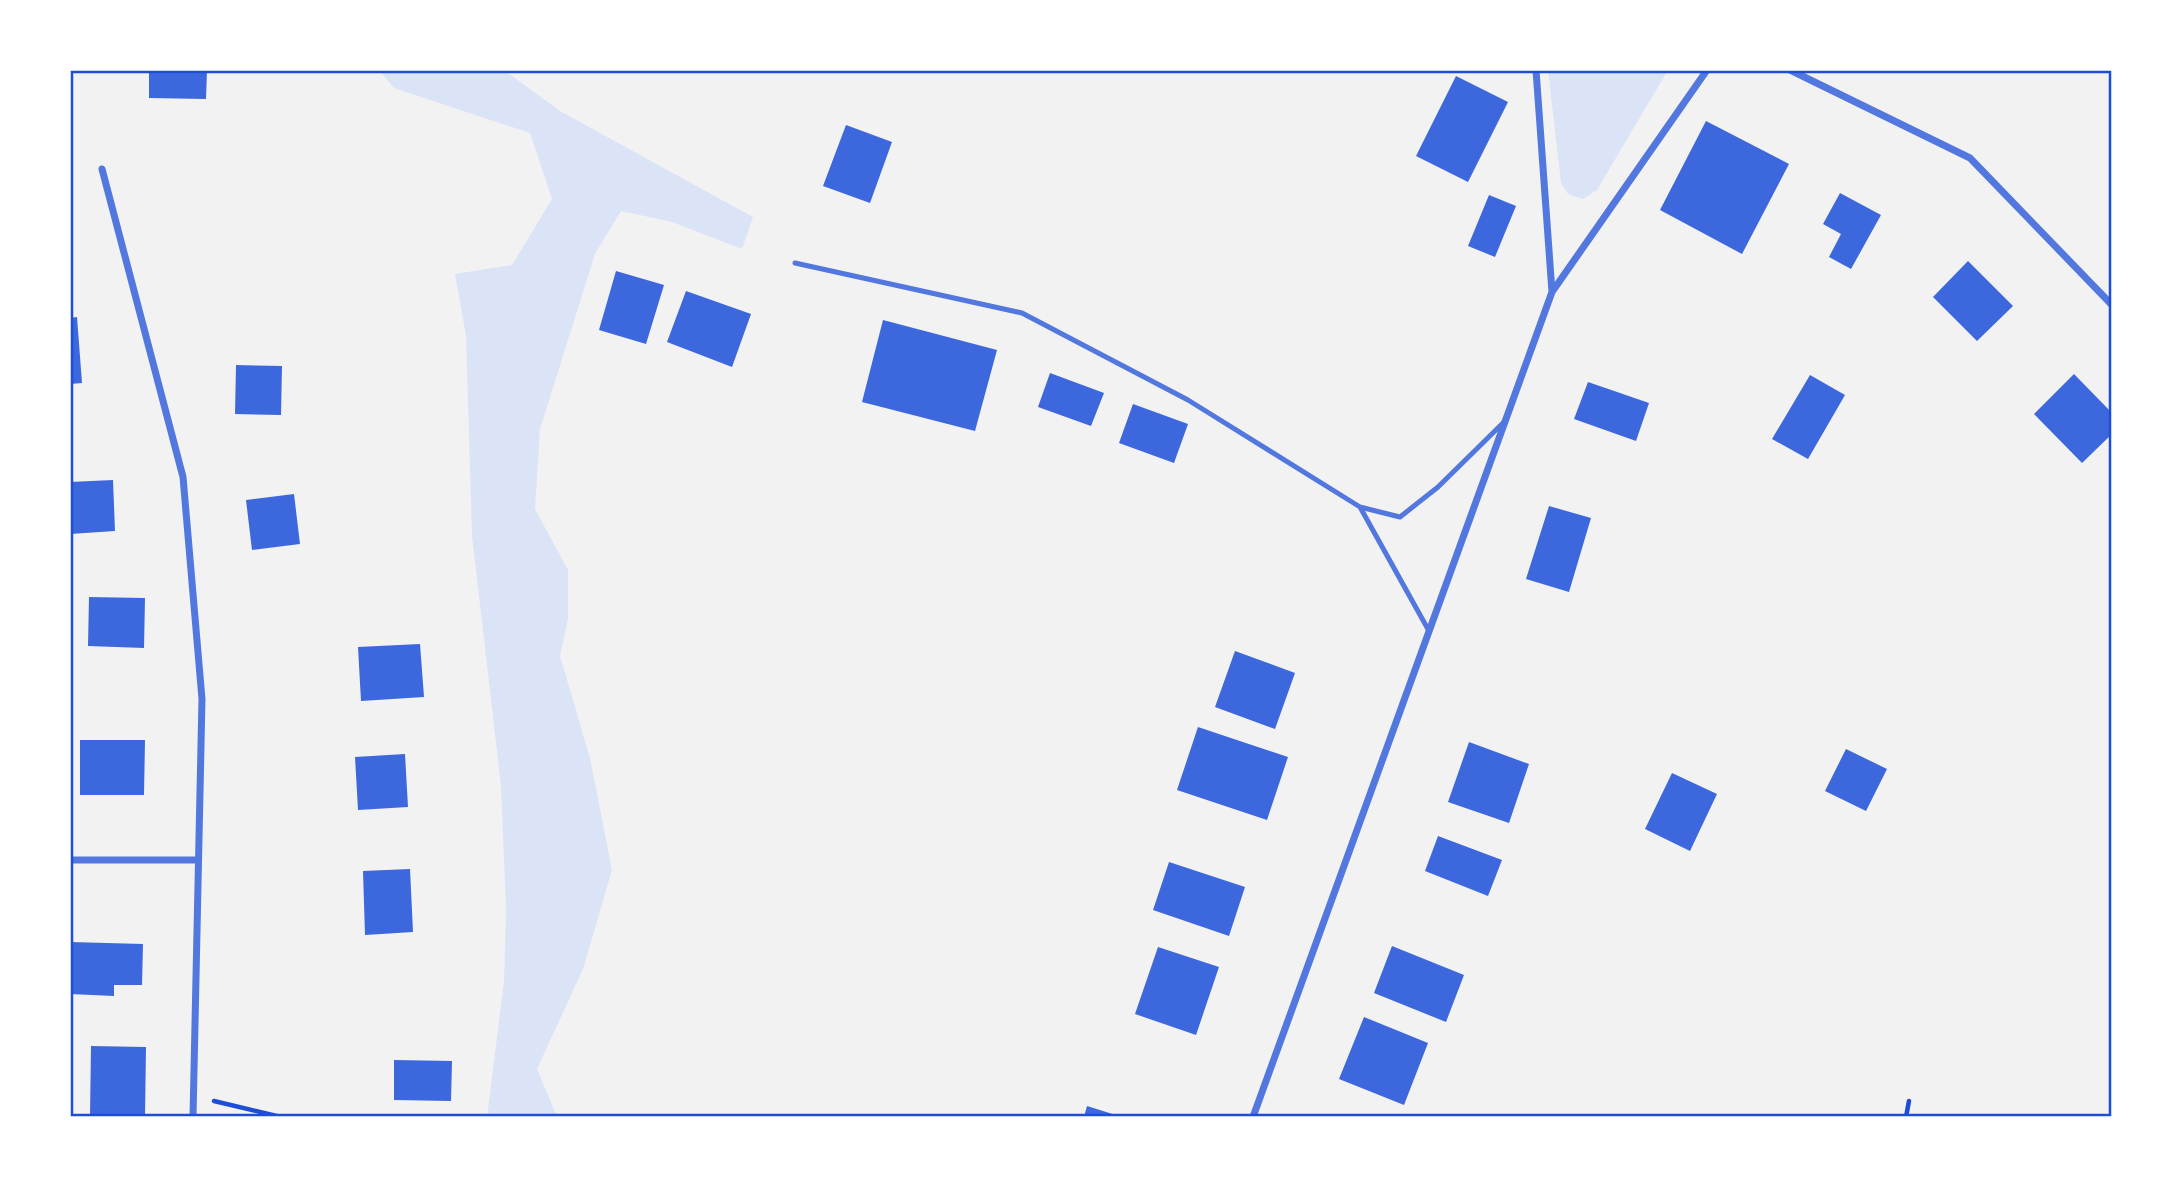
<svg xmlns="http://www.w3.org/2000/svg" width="2182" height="1187" font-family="Arial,sans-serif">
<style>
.green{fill:#dbe4f7}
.building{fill:#3d67dc}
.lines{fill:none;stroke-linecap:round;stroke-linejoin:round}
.path{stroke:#1d4ed8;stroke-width:4.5}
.service{stroke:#5277de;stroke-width:5}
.minor{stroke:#5277de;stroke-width:7}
.neatline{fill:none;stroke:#1d4ed8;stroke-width:2.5}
</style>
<rect width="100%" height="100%" fill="#f2f2f2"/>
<!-- green -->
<path class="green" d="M379,70H504L560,111L753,217L742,249L672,222L621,211L595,254L540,429L535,509L568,570V619L560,656L590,758L612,870L583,969L537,1069L557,1117H487L504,981L506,910L501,786L472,536L466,336L455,274L512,265L552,199L530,133L394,88Z
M1548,70H1668L1597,190L1583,199L1568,194L1561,183Z"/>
<!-- building -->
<path class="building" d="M149,70H207L206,99L149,98Z
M1456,76L1508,102L1468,182L1416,156Z
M1706,121L1789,164L1742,254L1660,210Z
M846,125L892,142L870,203L823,186Z
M1840,193L1881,215L1851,269L1829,257L1841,234L1823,224Z
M1489,195L1516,206L1495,257L1468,246Z
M1968,261L2013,306L1977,341L1933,297Z
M616,271L664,285L646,344L599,330Z
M686,291L751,314L732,367L667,342Z
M77,317L82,383L70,384V318Z
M883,320L997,350L975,431L862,402Z
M236,365L282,366L281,415L235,414Z
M1050,373L1104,393L1091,426L1038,407Z
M2074,374L2112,413V434L2082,463L2034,414Z
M1810,375L1845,395L1808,459L1772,439Z
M1588,382L1649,403L1636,441L1574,419Z
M1133,404L1188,424L1174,463L1119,443Z
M113,480L115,531L70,534V482Z
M294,494L300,544L252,550L246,500Z
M1549,506L1591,518L1569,592L1526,579Z
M89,597L145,598L144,648L88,646Z
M420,644L424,697L361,701L358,647Z
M1235,651L1295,673L1275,729L1215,707Z
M1198,727L1288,757L1267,820L1177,790Z
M80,740H145L144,795H80Z
M1469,742L1529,764L1509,823L1448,802Z
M1846,749L1887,769L1866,811L1825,791Z
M405,754L408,807L358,810L355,757Z
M1672,773L1717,794L1690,851L1645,829Z
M1438,836L1502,860L1488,896L1425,871Z
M1169,862L1245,887L1229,936L1153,910Z
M410,869L413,932L365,935L363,871Z
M70,942L143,944L142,985H114V996L70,994Z
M1392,946L1464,975L1446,1022L1374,993Z
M1158,947L1219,967L1196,1035L1135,1014Z
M1364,1017L1428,1043L1404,1105L1339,1079Z
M91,1046L146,1047L145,1117H90Z
M394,1060L452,1061L451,1101L394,1100Z
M1087,1106L1119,1116V1117H1084Z"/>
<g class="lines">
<!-- path -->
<path class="path" d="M214,1101L281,1117
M1906,1117L1909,1101"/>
<!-- service -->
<path class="service" d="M795,263L1022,313L1188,400L1360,507L1429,631
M1360,507L1400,517L1438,487L1504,422"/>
<!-- minor -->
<path class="minor" d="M1536,70L1552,292L1707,70
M1790,70L1970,158L2112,305
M102,169L183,477L202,699L193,1117
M70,860H198
M1253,1117L1552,292"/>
</g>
<!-- border -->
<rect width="2182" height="1187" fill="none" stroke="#ffffff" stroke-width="144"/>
<rect x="72" y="72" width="2038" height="1043" class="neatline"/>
</svg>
